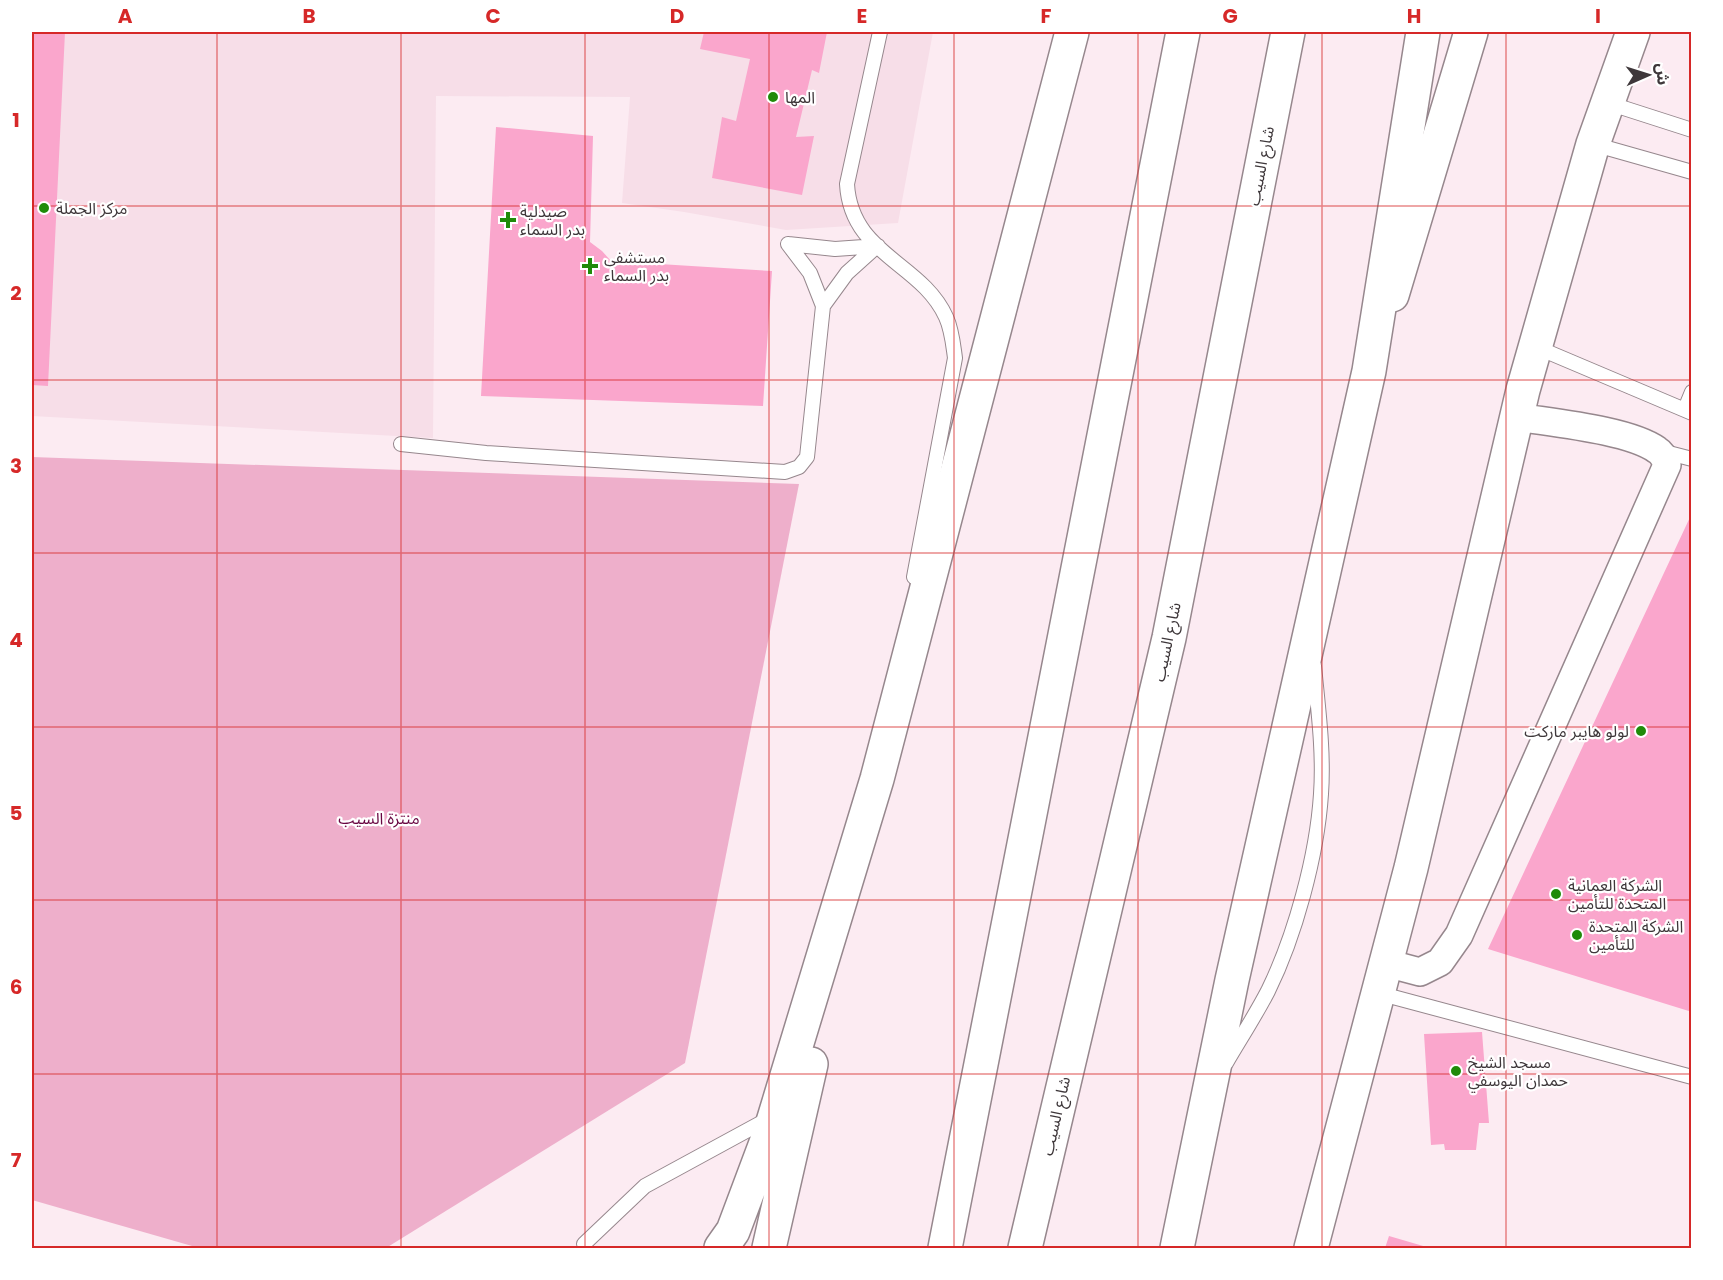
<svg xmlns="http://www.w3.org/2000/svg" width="1723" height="1280" font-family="Poppins,'Noto Sans Arabic',sans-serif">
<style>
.built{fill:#f7dee8}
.green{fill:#eeafcb}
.building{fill:#faa6cc}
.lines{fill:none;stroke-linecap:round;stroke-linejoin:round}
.lane-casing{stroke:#96878d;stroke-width:16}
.street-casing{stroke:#96878d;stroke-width:30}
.secondary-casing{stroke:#96878d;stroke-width:36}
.highway-casing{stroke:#96878d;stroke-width:36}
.lane{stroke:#fff;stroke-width:14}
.street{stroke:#fff;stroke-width:27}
.secondary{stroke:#fff;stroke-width:33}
.highway{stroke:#fff;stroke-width:33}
.grid{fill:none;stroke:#d62828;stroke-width:1.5;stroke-opacity:0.55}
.poi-dot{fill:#1f8b09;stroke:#fff;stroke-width:2}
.labels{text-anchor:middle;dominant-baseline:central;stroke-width:4.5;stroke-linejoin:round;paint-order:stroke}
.poi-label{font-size:16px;fill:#3e373a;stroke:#fff;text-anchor:start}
.street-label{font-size:16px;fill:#3e373a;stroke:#fff}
.park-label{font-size:16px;fill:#690642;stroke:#fff}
.neatline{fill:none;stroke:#d62828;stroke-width:2}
.grid-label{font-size:20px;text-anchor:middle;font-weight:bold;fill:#d62828}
</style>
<rect width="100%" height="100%" fill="#fcebf2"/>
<!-- built -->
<path class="built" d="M32,32H933L898,223L786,230L684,212L622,203L630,97L436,96L433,438L32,416Z"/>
<!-- green -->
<path class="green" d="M32,457L799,484L685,1063L386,1248H199L32,1200Z"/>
<!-- building -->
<path class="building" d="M32,32H65L48,386L32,385Z
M704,32H827L819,73L812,70L796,137L814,136L802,195L712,178L722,117L736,121L750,59L700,49Z
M496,127L593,136L590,242L602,251L611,261L772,271L763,406L481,396Z
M1692,513V1012L1488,949Z
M1482,1032L1489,1123H1479L1476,1150H1445L1444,1144L1431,1145L1424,1034Z
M1389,1236L1430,1248H1385Z"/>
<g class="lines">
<!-- lane casing -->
<g class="lane-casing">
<path id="lane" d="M880,32L847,184C851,255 921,262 946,317C952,330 953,344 955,358L914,577
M1608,103L1692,130
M1593,144L1692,172
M788,244L835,249L878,246
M823,306L847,273L877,246
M1536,347L1692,413
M1685,409L1692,392
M401,444L486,453L785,472L799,467L807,457L823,306L810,273L788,244
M1661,451L1692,459
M1378,993L1692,1077
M1226,1063C1240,1039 1255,1016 1268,991C1295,936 1317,856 1321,794C1324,752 1318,708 1314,666
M584,1244L645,1186L770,1118"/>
</g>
<!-- street casing -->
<g class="street-casing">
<path id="street" d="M1386,963L1420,972L1440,962L1459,935L1667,465C1665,459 1662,453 1657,450C1629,430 1554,423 1517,417"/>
</g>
<!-- secondary casing -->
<g class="secondary-casing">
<path id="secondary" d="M1392,295L1471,32
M1311,1248L1411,868L1523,390L1593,144L1633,32"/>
</g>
<!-- highway casing -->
<g class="highway-casing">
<path id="highway" d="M721,1248L733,1231L769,1135L877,779L1072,32
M769,1248L811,1064
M945,1248L1183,32
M1025,1248L1169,638L1288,32
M1177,1248L1232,980L1369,371L1423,32"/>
</g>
<!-- lane -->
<use href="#lane" class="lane"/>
<!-- street -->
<use href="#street" class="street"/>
<!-- secondary -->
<use href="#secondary" class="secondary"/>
<!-- highway -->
<use href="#highway" class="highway"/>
</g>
<!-- grid -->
<path class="grid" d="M217,32V1248M401,32V1248M585,32V1248M769,32V1248M954,32V1248M1138,32V1248M1322,32V1248M1506,32V1248M32,206H1692M32,380H1692M32,553H1692M32,727H1692M32,900H1692M32,1074H1692"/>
<!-- markers -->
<g class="poi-dot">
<circle cx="773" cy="97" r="6"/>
<circle cx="44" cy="208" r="6"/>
<path d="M505 211h6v6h6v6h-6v6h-6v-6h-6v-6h6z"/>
<path d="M587 257h6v6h6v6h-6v6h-6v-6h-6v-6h6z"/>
<circle cx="1641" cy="731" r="6"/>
<circle cx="1556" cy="894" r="6"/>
<circle cx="1577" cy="935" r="6"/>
<circle cx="1456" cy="1071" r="6"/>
</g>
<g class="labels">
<!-- poi labels -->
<g class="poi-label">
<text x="785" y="97">المها</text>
<text x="56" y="208">مركز الجملة</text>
<text x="520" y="211">صيدلية<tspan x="520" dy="18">بدر السماء</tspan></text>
<text x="604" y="257">مستشفى<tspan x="604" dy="18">بدر السماء</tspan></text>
<text x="1629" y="731" text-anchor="end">لولو هايبر ماركت</text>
<text x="1568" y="885">الشركة العمانية<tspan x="1568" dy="18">المتحدة للتأمين</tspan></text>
<text x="1589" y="926">الشركة المتحدة<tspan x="1589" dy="18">للتأمين</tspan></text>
<text x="1468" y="1062">مسجد الشيخ<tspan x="1468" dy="18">حمدان اليوسفي</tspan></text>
</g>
<!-- street labels -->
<g class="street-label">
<text transform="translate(1261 166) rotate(-79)">شارع السيب</text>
<text transform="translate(1167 642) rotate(-78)">شارع السيب</text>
<text transform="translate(1056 1116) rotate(-77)">شارع السيب</text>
</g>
<!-- park labels -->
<g class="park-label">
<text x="379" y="818">منتزة السيب</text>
</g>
</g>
<!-- border -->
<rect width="1723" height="1280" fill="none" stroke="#ffffff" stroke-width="66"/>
<!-- north arrow -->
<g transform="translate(1648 75) rotate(87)" stroke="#ffffff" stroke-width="4.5" paint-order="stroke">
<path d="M0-4.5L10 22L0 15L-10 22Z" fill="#3e373a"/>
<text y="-9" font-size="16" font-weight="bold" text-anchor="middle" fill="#3e373a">ش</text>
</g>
<rect x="33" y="33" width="1657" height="1214" class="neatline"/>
<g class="grid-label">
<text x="125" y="23">A</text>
<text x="309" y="23">B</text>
<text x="493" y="23">C</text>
<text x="677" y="23">D</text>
<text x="862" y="23">E</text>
<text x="1046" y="23">F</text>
<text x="1230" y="23">G</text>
<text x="1414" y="23">H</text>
<text x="1598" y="23">I</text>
<text x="16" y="127">1</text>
<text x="16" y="300">2</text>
<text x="16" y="473">3</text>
<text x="16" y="647">4</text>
<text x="16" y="820">5</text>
<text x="16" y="994">6</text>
<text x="16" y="1167">7</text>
</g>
</svg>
